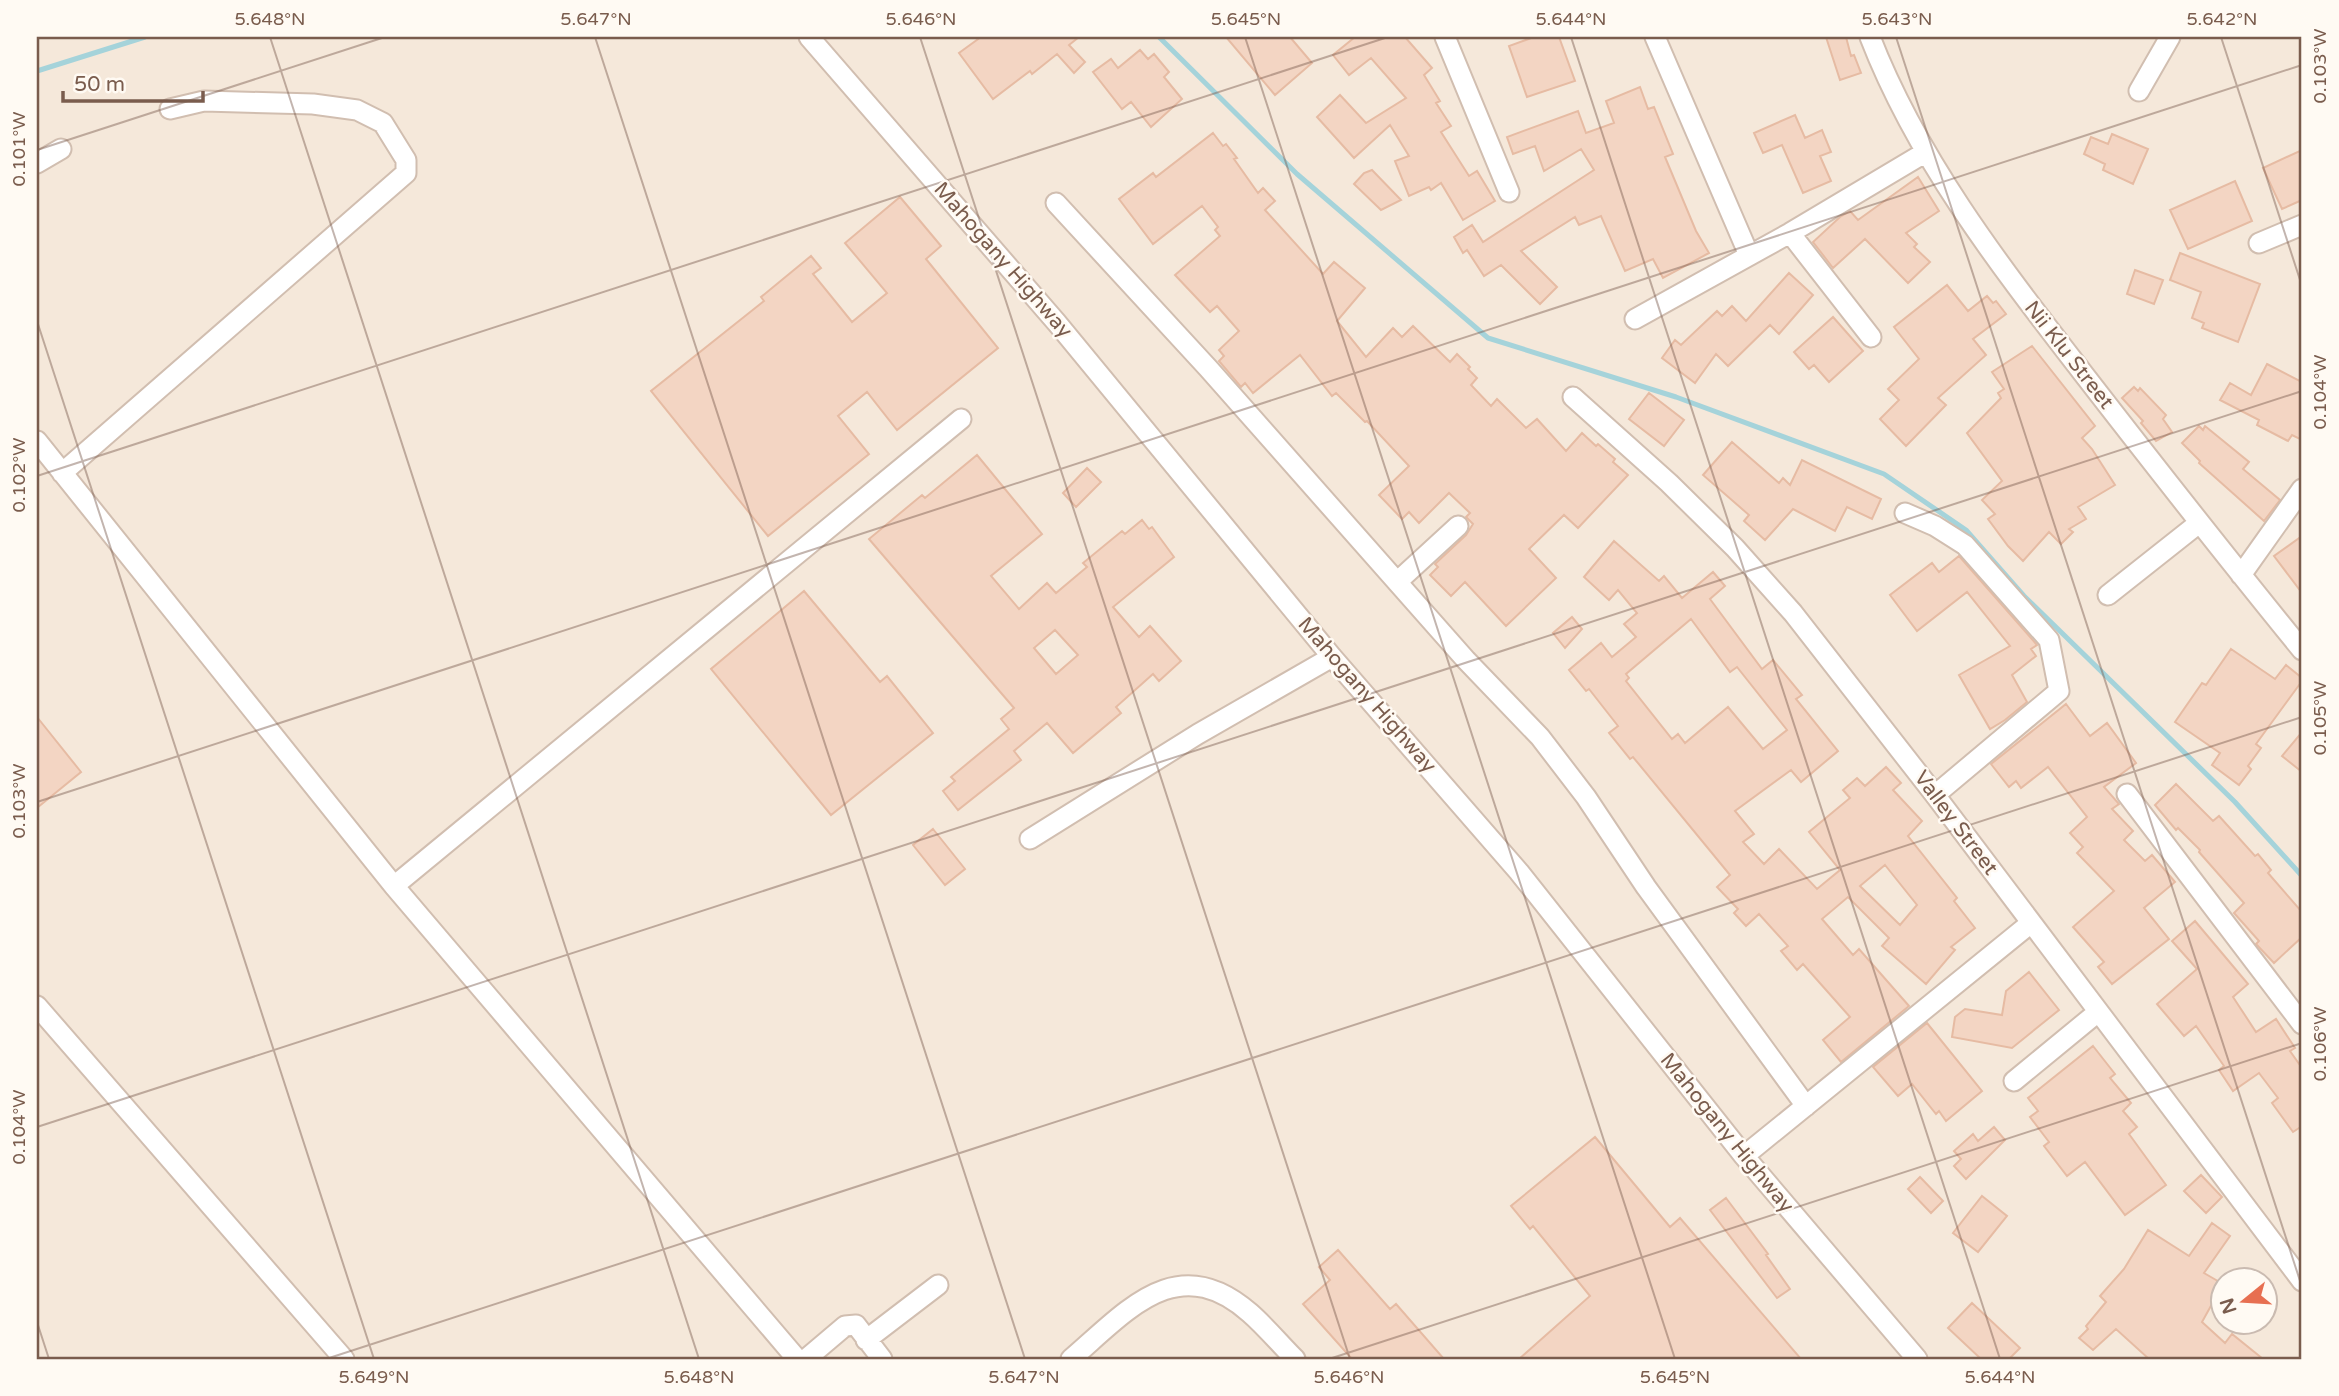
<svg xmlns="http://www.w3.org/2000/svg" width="2339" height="1396" font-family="'Varela Round',sans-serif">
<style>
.residential{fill:#f5e8da;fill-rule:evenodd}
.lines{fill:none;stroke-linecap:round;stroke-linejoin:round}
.stream{stroke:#a5d3da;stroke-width:5}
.building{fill:#f3d5c3;stroke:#e6bba3;stroke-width:2;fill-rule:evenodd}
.minor-casing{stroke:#d1beb0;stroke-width:23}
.minor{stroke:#fff;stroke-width:19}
.ticks{fill:none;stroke:#7a5c4d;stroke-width:2;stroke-opacity:0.45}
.labels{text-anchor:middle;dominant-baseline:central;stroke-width:5;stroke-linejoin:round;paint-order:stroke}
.street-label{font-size:21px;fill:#7a5c4d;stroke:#fffaf3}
.neatline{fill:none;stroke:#7a5c4d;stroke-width:2.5}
.ticks-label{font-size:18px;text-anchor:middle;fill:#7a5c4d}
</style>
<rect width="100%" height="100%" fill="#fdf6ec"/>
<!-- residential -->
<path class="residential" d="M37,37H2302V1359H37ZM2224,1280H2266V1322H2224Z"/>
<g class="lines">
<!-- stream -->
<path class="stream" d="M1159,37L1297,174L1488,338L1676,397L1884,474L1966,530L2024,596L2235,802L2302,876
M37,71L145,37"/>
</g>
<!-- building -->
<path class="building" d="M981,37H1079L1069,45L1085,62L1074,73L1057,54L1032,74L1030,71L993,99L959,53Z
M1226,37H1290L1312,63L1275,95Z
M1355,37H1405L1432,68L1424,75L1440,101L1436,103L1451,126L1441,132L1469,176L1477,171L1495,201L1463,220L1441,183L1431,190L1429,187L1409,196L1395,161L1409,156L1390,125L1354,158L1317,117L1340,95L1366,123L1406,98L1371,58L1349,75L1333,55Z
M1534,37H1559L1575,81L1527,97L1509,46Z
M1826,37H1846L1851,56L1854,55L1861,73L1840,80Z
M1140,50L1148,59L1154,54L1169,72L1164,77L1182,99L1151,127L1131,102L1122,109L1093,72L1111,59L1118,68Z
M1640,87L1648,109L1654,107L1673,154L1665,157L1696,231L1709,253L1663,278L1653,259L1625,271L1601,216L1579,225L1575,217L1521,251L1557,287L1540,304L1501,265L1484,276L1467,250L1463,253L1454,237L1472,225L1483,242L1594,170L1581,149L1544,171L1535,146L1513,154L1507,137L1578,111L1586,133L1614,123L1606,101Z
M1795,115L1805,138L1822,130L1831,152L1820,156L1831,181L1803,193L1782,145L1763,153L1754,133Z
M1213,133L1223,146L1226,144L1237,158L1234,159L1258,193L1263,188L1275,201L1265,210L1323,274L1334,262L1365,288L1337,321L1366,357L1393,328L1402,337L1413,326L1450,362L1457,354L1470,367L1468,369L1477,378L1471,385L1491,406L1497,399L1526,428L1537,419L1566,451L1582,433L1596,446L1598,444L1615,459L1613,462L1628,475L1578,528L1564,515L1529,549L1556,578L1506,626L1465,582L1451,596L1430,575L1438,567L1435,564L1466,535L1473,524L1466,517L1470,513L1449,493L1419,523L1409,512L1402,519L1379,495L1409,466L1367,421L1365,422L1336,393L1332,396L1300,355L1253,393L1245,383L1241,387L1219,361L1224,356L1219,350L1239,331L1217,306L1210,312L1175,275L1220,236L1215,230L1218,227L1202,206L1153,244L1119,199L1153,173L1156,177Z
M2112,134L2148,149L2133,184L2103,170L2105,164L2084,154L2091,137L2108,144Z
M2302,150V200L2282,209L2263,168Z
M1372,170L1401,200L1381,210L1354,184L1364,173Z
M1918,177L1939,211L1906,233L1917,244L1914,247L1930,262L1908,283L1865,239L1833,268L1813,242L1840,217L1850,211L1858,220Z
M2235,181L2252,221L2188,249L2170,210Z
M900,197L941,246L926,259L998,348L897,430L867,392L838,416L869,454L768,536L651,391L764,301L761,297L811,256L821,268L813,274L852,322L887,293L845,243Z
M2180,253L2260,284L2238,342L2202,328L2204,323L2192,318L2201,292L2170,280Z
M2135,270L2163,280L2154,304L2127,294Z
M1789,273L1813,295L1779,334L1770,325L1728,366L1716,354L1695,383L1662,358L1675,340L1681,345L1717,311L1722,316L1732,306L1746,321Z
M1947,285L1968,311L1987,296L1993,303L1996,301L2006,314L1973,339L1986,355L1938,398L1946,405L1906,446L1880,419L1899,400L1888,389L1919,359L1894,327Z
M1833,317L1863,351L1829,382L1814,365L1809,369L1794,352Z
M2032,346L2095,426L2082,438L2092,449L2115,485L2078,507L2086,519L2069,529L2073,532L2061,544L2049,532L2023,561L2008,546L1988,519L1995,514L1982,500L2002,481L1967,433L2001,398L1998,393L2004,389L1992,372Z
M2267,364L2302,382V440L2292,435L2288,441L2257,425L2259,420L2220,400L2230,383L2251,395Z
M2134,387L2138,391L2140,388L2166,415L2163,419L2172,432L2156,441L2141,423L2143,421L2122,398Z
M1649,393L1684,420L1664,446L1629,419Z
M2199,426L2203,430L2205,426L2249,462L2243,469L2280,500L2264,521L2199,463L2200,461L2182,443Z
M1732,442L1779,483L1783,478L1790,485L1802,460L1881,499L1872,519L1847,507L1835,531L1793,509L1765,540L1744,521L1749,515L1703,475Z
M977,455L1042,534L991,576L1019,609L1047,583L1056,593L1087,567L1083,563L1122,531L1125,534L1142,520L1149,529L1152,527L1174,557L1113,607L1139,637L1150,626L1181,661L1159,681L1153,674L1116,707L1121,713L1073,753L1047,723L1014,751L1021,760L958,810L943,791L955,781L951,777L1009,729L1001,719L1014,708L869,539L922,495L925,498ZM1055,630L1078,655L1056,674L1034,648Z
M1087,468L1101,482L1076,507L1063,493Z
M2302,536V593L2274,556Z
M1614,541L1659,581L1664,576L1682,598L1713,572L1725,586L1710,599L1762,669L1773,660L1802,695L1796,699L1838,751L1801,782L1791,770L1735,811L1754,834L1743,842L1764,864L1779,849L1817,889L1840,870L1809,832L1850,798L1843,790L1857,778L1865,786L1886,767L1901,783L1893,790L1922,821L1908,836L1957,898L1954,901L1975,928L1951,947L1955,950L1926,984L1882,946L1889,938L1848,897L1822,919L1853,955L1859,949L1909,1006L1841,1062L1823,1040L1850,1017L1803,964L1797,970L1781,951L1788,946L1759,914L1746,926L1734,913L1738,909L1717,887L1730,875L1633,757L1630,759L1609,733L1618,726L1589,689L1586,691L1569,670L1601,643L1612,657L1636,637L1624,624L1637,613L1618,590L1609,600L1584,577ZM1691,619L1730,672L1737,667L1787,730L1763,749L1728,707L1685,743L1678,734L1672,739L1626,681L1629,678L1626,674ZM1885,865L1917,905L1900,925L1860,886Z
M1959,556L2037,645L2031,649L2036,656L2012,675L2027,702L2005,720L1990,729L1959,675L2010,646L1967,592L1917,631L1890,595L1932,563L1939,572Z
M804,591L880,682L887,676L933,733L831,815L711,669Z
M1572,617L1582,629L1565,648L1553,633Z
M2231,649L2275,679L2286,665L2302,678V681L2256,744L2261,748L2248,766L2251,769L2239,785L2212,765L2220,753L2175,722L2202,683L2206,685Z
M2066,704L2090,736L2107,723L2136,763L2104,787L2119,804L2112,809L2133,831L2124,840L2145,861L2152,855L2175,882L2144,908L2169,939L2112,984L2098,967L2104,962L2073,927L2114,891L2077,853L2083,847L2070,833L2087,817L2048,767L2021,788L2016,781L2009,787L1991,764Z
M37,717L81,772L37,808Z
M2302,732V772L2282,756Z
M2176,784L2213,821L2219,816L2255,856L2258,854L2271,870L2268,873L2302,912V937L2274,963L2256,944L2259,941L2234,913L2244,903L2199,852L2200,850L2178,828L2176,830L2155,805Z
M933,829L965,869L945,885L913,845Z
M2195,921L2248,984L2233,997L2256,1032L2276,1019L2295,1048L2290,1051L2302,1068V1126L2293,1132L2272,1103L2278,1098L2259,1073L2233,1091L2219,1070L2224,1066L2196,1026L2184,1036L2157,1004L2197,969L2172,941Z
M2029,972L2059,1010L2012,1048L1952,1037L1955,1017L1965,1009L2002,1015L2006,991Z
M1927,1023L1982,1091L1946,1121L1939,1111L1936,1114L1912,1084L1898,1096L1873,1067Z
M2093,1046L2115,1074L2110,1078L2131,1103L2123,1111L2137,1127L2129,1134L2166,1185L2125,1215L2085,1162L2067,1176L2044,1146L2049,1142L2030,1117L2038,1111L2028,1098Z
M1994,1127L2005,1140L1966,1179L1954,1166L1961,1159L1954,1151L1973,1134L1978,1141Z
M1595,1137L1670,1227L1680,1218L1801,1359H1519L1590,1296L1533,1226L1530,1229L1511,1206Z
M2201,1175L2222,1197L2206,1213L2184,1191Z
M1920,1177L1943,1201L1931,1213L1908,1189Z
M1982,1196L2007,1216L1978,1252L1953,1233Z
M1726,1198L1768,1254L1766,1255L1790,1289L1777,1298L1710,1210Z
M2212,1223L2230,1236L2204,1273L2223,1284L2202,1322L2225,1343L2232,1334L2263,1359H2149L2116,1329L2093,1350L2079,1338L2088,1329L2086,1326L2106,1302L2100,1296L2124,1269L2148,1230L2189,1256Z
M1338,1250L1390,1309L1396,1304L1444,1359H1352L1303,1304L1330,1280L1319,1267Z
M1972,1303L2020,1348L2009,1359H1981L1948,1328Z"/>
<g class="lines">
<!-- minor casing -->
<g class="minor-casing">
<path id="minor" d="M809,37L1057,323L1332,657L1519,872L1744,1156L1917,1359
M1445,37L1509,192
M1655,37L1749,255
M1870,37C1918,161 2001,267 2082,372C2154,465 2227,558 2302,650
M2139,91L2170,37
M37,163L61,149
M1056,203L1208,368L1466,660L1540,737L1586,797L1646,887L1806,1106
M1790,233L1871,337
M2259,243L2302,225
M1635,319L1790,233L1926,152
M1573,397L1669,483L1735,548L1793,613L1935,795L2302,1281
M37,441L394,886L797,1359
M62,473L406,173V160L383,123L357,110L313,104L204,101L170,109
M1905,513L1935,526L1965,545L2049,640L2059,691L1935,795
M2241,575L2302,489
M1397,582L1458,526
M2108,595L2199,523
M2127,794L2302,1024
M1030,839L1198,734L1332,657
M394,886L961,419
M37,1006L344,1359
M2014,1081L2098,1012
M1744,1156L2031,923
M866,1340L938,1285
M806,1359L845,1326L856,1325L882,1359
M1071,1359C1127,1311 1177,1249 1250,1313C1266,1327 1280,1344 1295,1359"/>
</g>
<!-- minor -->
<use href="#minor" class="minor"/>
</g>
<!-- ticks -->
<path class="ticks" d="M270,37L699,1359M595,37L1025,1359M920,37L1350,1359M1245,37L1675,1359M1571,37L2000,1359M1896,37L2302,1287M2221,37L2302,286M37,150L385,37M37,321L374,1359M37,476L1388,37M37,802L2302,65M37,1127L2302,391M37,1322L49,1359M326,1359L2302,717M1329,1359L2302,1043"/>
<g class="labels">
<!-- street labels -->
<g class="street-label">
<text transform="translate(1003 260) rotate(49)">Mahogany Highway</text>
<text transform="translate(2069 355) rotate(52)">Nii Klu Street</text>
<text transform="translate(1367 695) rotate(49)">Mahogany Highway</text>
<text transform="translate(1956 823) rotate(53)">Valley Street</text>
<text transform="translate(1727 1133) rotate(51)">Mahogany Highway</text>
</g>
</g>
<!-- border -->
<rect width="2339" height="1396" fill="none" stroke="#fffaf3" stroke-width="77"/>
<!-- north arrow -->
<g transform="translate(2244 1301) rotate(252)"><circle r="33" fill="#fffaf3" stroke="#cabbb1" stroke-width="2"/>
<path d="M0-5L12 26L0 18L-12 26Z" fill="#e76f51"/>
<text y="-10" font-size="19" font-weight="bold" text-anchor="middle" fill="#7a5c4d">N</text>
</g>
<!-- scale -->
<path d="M63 91v10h140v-10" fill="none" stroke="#7a5c4d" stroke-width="3.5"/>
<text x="74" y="91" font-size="21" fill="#7a5c4d" stroke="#fffaf3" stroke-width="5" paint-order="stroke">50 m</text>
<rect x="38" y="38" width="2262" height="1320" class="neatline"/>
<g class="ticks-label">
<text x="270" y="25">5.648°N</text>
<text x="596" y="25">5.647°N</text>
<text x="921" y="25">5.646°N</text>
<text x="1246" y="25">5.645°N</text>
<text x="1571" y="25">5.644°N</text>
<text x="1897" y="25">5.643°N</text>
<text x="2222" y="25">5.642°N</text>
<text transform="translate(2320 66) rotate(-90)" y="6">0.103°W</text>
<text transform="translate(19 149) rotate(-90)" y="6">0.101°W</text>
<text transform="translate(2320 392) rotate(-90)" y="6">0.104°W</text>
<text transform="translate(19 475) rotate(-90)" y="6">0.102°W</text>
<text transform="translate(2320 718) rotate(-90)" y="6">0.105°W</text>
<text transform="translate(19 801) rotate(-90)" y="6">0.103°W</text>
<text transform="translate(2320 1044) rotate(-90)" y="6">0.106°W</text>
<text transform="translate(19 1127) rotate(-90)" y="6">0.104°W</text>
<text x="374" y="1383">5.649°N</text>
<text x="699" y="1383">5.648°N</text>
<text x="1024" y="1383">5.647°N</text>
<text x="1349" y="1383">5.646°N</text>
<text x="1675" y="1383">5.645°N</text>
<text x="2000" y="1383">5.644°N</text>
</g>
</svg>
